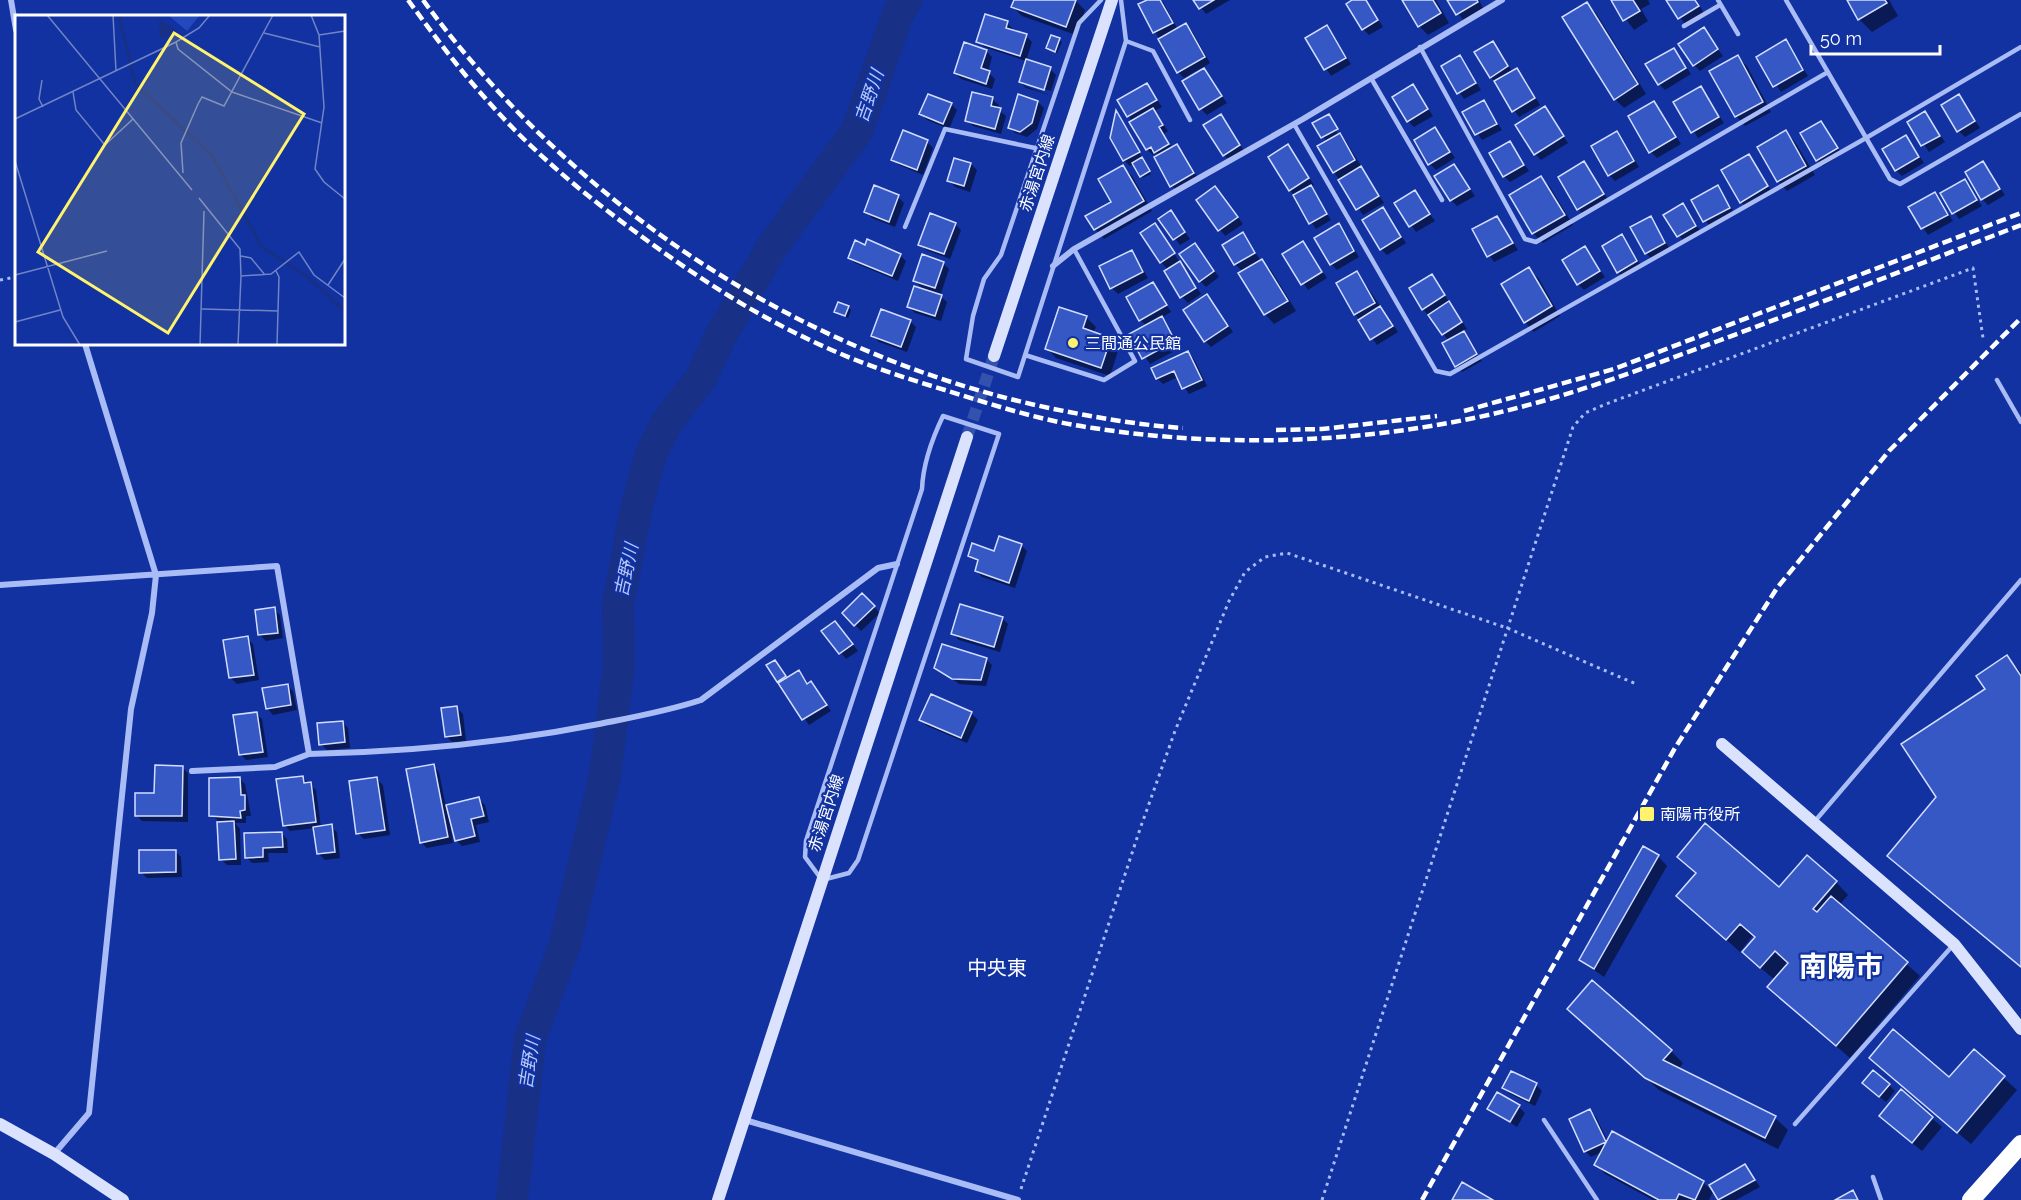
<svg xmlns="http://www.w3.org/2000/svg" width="2021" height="1200" font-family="Raleway,'Noto Sans JP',sans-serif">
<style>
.shadow{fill:#0007}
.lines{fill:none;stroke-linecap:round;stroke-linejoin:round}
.river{stroke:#183086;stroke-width:32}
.building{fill:#3558c5;stroke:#d3ddfe;stroke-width:1.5}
.secondary-tunnel{stroke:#3551ae;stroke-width:12;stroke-dasharray:12 6;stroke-linecap:butt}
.path{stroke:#aabcf5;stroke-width:3;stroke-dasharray:3 4.5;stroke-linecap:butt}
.lane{stroke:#aabcf5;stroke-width:4.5}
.street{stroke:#aabcf5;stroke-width:6}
.secondary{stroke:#dae2fe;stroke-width:12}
.highway{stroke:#fff;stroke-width:18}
.rail{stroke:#fff;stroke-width:4.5;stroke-dasharray:10 4.5;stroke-linecap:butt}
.poi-dot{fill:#fff36e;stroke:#1132a0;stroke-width:2}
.labels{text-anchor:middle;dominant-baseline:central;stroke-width:4.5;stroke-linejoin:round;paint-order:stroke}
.street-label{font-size:16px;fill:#fff;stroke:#1132a0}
.poi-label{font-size:16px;fill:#fff;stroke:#1132a0;text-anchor:start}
.water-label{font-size:18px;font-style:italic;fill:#b6c8fb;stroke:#1132a0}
.quarter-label{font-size:20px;fill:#fff;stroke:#1132a0}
.town-label{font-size:28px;font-weight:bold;fill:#fff;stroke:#1132a0}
.inset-river{fill:none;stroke:#183086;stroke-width:3}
.inset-road{fill:none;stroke:#7084c6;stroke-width:1.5}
.view{fill:#fff36e;fill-opacity:0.15;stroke:#fff36e;stroke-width:3}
.inset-edge{fill:none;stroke:#fff;stroke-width:3}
</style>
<rect width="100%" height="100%" fill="#1132a0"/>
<!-- shadow -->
<path class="shadow" d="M1015,0H1075L1085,10L1076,35L1022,16L1013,7Z
M1150,0L1163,2L1178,30L1186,25L1192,31L1210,63L1202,68L1227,103L1207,115L1201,109L1203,70L1201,68L1184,78L1178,72L1140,5Z
M1195,0H1230L1206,14Z
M1354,0H1366L1383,27L1369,35L1363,29Z
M1404,0H1436L1449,23L1428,35L1419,26Z
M1449,0H1479L1483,8L1463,20Z
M1612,0H1648L1650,4L1641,9L1648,21L1634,30Z
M1668,0H1696L1704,13L1685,24Z
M1848,0H1889L1898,16L1872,32L1859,19Z
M1586,4L1596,13L1646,94L1624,108L1615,99Z
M1007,23L1013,29L1012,32L1026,36L1032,42L1026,61L984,47L978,41Z
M1327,26L1351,64L1331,76L1307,38Z
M1703,29L1723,56L1700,71L1694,65Z
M1059,40L1062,42L1057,53L1048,48Z
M1785,41L1808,76L1781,92L1758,58Z
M1492,43L1513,72L1517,70L1523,76L1540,105L1519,117L1491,77Z
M1674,50L1691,74L1665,90L1659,84Z
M986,51L992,57L988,72L995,79L992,89L961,79L955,73Z
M1460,57L1481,90L1464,99L1443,67Z
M1737,57L1747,66L1771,112L1745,126L1736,116Z
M1050,69L1056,75L1051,91L1025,83V86L1050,95L1026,88L1020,82Z
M1147,85L1162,107L1154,111L1168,131L1164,134L1172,148L1177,146L1183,152L1199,180L1178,192L1172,186L1160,156L1157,153L1153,155L1147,149L1120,100Z
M1413,86L1433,116L1414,127L1408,121Z
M1701,88L1724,123L1698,138L1675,102Z
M1959,96L1980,128L1965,137L1959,131Z
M992,99L999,105L997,109L1006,116L1001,134L973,126L967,120Z
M1038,102L1044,108L1037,129L1027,137L1015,133L1009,127Z
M1484,102L1502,130L1482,140L1464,112Z
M1654,102L1681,144L1657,158L1651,152Z
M951,104L957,110L949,129L927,120L921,114Z
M1544,108L1568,143L1541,160L1535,154Z
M1117,113L1151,174L1143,178L1134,164L1130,166L1124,160Z
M1925,113L1945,142L1929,152L1909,122Z
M1221,116L1245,152L1230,161L1224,155Z
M1331,118L1337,133L1345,140L1384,203L1363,215L1334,172L1327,142L1314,124Z
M1821,122L1842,154L1823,166L1817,160Z
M1435,129L1455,158L1436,170L1430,164Z
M1617,132L1639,167L1615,181L1609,175Z
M1786,132L1795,142L1815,175L1787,191L1778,181Z
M1906,136L1924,163L1902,176L1896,170Z
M927,142L933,148L923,175L899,165L893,159Z
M1510,143L1529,171L1510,182L1504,176Z
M1288,146L1314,185L1310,187L1331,220L1316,229L1290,190Z
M1749,156L1773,193L1747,208L1741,202Z
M955,160L971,164L977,170L970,192L955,187L949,181Z
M1584,163L1609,201L1584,215L1578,209Z
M1983,163L2005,195L1988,205L1982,199Z
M1454,165L1475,196L1457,206L1451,200Z
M1123,167L1132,176L1152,211L1104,239L1095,229L1113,202Z
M1541,178L1550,187L1573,225L1543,243L1533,233L1511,196Z
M1964,181L1982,206L1959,219L1942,194Z
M875,187L898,197L904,203L895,227L872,218L866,211Z
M1718,187L1735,214L1710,227L1693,200Z
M1414,192L1435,221L1416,232L1396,203Z
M1221,194L1243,224L1225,236L1198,201Z
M1935,194L1953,221L1928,235L1910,208Z
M1683,205L1701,232L1684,242L1665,215Z
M1383,209L1406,243L1387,255L1381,249Z
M1170,212L1190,239L1180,245L1160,219Z
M1497,217L1518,250L1494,262L1474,230Z
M1650,218L1670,249L1652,259L1646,253Z
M955,224L961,230L950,259L926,250L920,244Z
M1155,225L1201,294L1188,303L1182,297L1168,270L1161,262Z
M1339,225L1359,257L1337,270L1331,264Z
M1242,234L1261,261L1271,270L1296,311L1274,324L1265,314L1243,272L1235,264Z
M1622,236L1642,267L1624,278L1618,272Z
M1302,243L1327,278L1308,290L1284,254Z
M1584,248L1605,277L1584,290L1578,284Z
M1132,251L1148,278L1118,294L1112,288Z
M1200,251L1219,277L1206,287L1200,281Z
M900,255L906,261L898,281L855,263L849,257Z
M943,263L949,269L940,296L947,302L941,321L915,313L909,307L925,291L915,281Z
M1529,269L1539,279L1560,316L1534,332L1525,322Z
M1357,272L1398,332L1377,345L1355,314Z
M1432,276L1467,329L1462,331L1482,361L1462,372L1456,366L1449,341L1423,309Z
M1153,284L1171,312L1161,318L1180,348L1150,364L1131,335L1147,326L1140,320Z
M1207,296L1233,332L1211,347L1205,341Z
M848,307L851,310L848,318L836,311Z
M1086,317L1096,327L1093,333L1110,339L1119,348L1110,376L1056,358L1047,348Z
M910,321L916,327L907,352L879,342L873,336Z
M1188,353L1194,359L1207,386L1189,394L1178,377L1163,384L1157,378Z
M1021,545L1027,551L1015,588L982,577L976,571L979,563L969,556Z
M862,595L880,613L861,631L844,613Z
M274,609L280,615L283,638L266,641L260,635Z
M1002,618L1008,624L1000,652L959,640L953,634Z
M841,629L858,651L846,659L824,631Z
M247,638L253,644L259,680L237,684L231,678Z
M2007,657L2021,672V967L1889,856L1938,797L1987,689Z
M986,659L992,665L986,686L959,684L936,667Z
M777,664L787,679L798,672L808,684L811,683L831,711L809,725L769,666Z
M287,685L293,691L297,710L273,715L267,708Z
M931,696L972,714L978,720L967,743L927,726L921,720Z
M457,708L463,714L466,741L452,742L446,736Z
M256,713L262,719L268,757L246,760L240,754Z
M342,722L348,728L350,748L327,750L321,744Z
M433,766L439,772L446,807L479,799L485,805L489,822L476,825L480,842L462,846L456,840L453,828L451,829L453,843L427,848L421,842Z
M182,767L188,773V822L142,821L136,815Z
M239,778L245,784L251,816H246V823H235L240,829L241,865H227L221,859L219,821L211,815Z
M303,778L316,790L321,827L331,826L337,832L340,858L325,860L318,853L315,828L290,831L284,825Z
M377,779L383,785L390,835L364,839L358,833Z
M281,833L287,839L288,853H268L269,862L252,863L246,857Z
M175,851L181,857L182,877L147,878L141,872Z
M1658,856L1667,866L1604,977L1580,960Z
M1679,857L1780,889L1836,882L1848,895L1839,905L1920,976L1850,1058L1782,1000L1775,980L1757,965L1756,938L1753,935L1740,952L1678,896L1697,874Z
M1569,1009L1671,1051L1683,1063L1678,1070L1775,1118L1788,1130L1778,1149L1659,1090Z
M1974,1051L2017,1090L1971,1144L1883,1070L1949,1080Z
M1536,1085L1542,1091L1535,1106L1510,1094L1504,1088Z
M1889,1085L1895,1091L1886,1102L1870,1089Z
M1901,1092L1942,1127L1922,1151L1890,1125Z
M1519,1107L1525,1113L1517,1127L1489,1109Z
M1590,1111L1596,1117L1608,1142L1612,1133L1704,1183L1713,1192L1709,1200H1653L1605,1174L1596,1164L1602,1152L1591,1157L1585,1151Z
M1745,1166L1760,1187L1736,1200H1719L1711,1185Z"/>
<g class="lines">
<!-- river -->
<path class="river" d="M512,1200L530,1039L565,944L605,775L619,666L618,604L637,505L651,454L667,422L701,378L720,337L772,247L857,131L897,16L906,0"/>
</g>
<!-- building -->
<path class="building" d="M1014,0H1076L1066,27L1011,7Z
M1147,0H1160L1173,23L1153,33L1138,4Z
M1193,0H1214L1199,9Z
M1352,0H1366L1378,20L1362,30L1346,4Z
M1402,0H1433L1441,13L1418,27Z
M1447,0H1477L1478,2L1456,15Z
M1611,0H1633L1640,11L1623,21Z
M1666,0H1695L1699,6L1678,19Z
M1847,0H1885L1887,3L1858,20Z
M1587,2L1638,84L1614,100L1562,17Z
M985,14L1008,21L1006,28L1027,34L1020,56L976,42Z
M1186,23L1205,57L1177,73L1158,39Z
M1327,25L1346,58L1324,70L1305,38Z
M1704,27L1718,49L1693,66L1678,44Z
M1051,35L1060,38L1055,52L1046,48Z
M1786,39L1803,70L1773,87L1756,57Z
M1493,41L1508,66L1490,78L1474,52Z
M964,42L987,50L981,68L990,71L986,84L954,73Z
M1674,48L1686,68L1658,85L1645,64Z
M1460,55L1476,83L1457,94L1441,66Z
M1738,55L1763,102L1735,117L1709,71Z
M1026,59L1051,67L1044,90L1019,82Z
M1204,68L1222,96L1199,110L1182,81Z
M1517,68L1535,98L1512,112L1494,81Z
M1147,83L1157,100L1127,117L1117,100Z
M1413,84L1428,109L1407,122L1392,97Z
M1701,86L1719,117L1691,133L1673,102Z
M972,92L993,97L991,106L1001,108L995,129L965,121Z
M928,94L952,103L943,124L919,114Z
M1018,94L1038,101L1032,123L1020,132L1008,128Z
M1959,94L1975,121L1957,132L1941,105Z
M1484,100L1497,124L1475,135L1462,112Z
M1654,101L1676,137L1649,153L1628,116Z
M1545,106L1564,136L1534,155L1515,125Z
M1153,108L1163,125L1159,127L1169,144L1154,153L1151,147L1146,150L1129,122Z
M1116,110L1140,152L1123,161L1110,138Z
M1925,111L1940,136L1921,146L1907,122Z
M1221,114L1240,145L1223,156L1203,125Z
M1329,114L1338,129L1321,138L1312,123Z
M1821,121L1838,148L1816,161L1800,133Z
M1435,127L1450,152L1428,165L1414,140Z
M903,130L928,140L917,170L891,160Z
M1786,130L1806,166L1777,182L1757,147Z
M1617,131L1634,161L1608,176L1591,146Z
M1340,133L1355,160L1333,173L1317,146Z
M1906,135L1919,157L1895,171L1882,149Z
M1510,141L1524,165L1503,177L1489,153Z
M1177,144L1194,173L1170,187L1154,157Z
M1288,144L1309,178L1289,191L1268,157Z
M1749,154L1768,186L1740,203L1721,170Z
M1142,157L1150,171L1140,177L1132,163Z
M954,158L971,163L964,186L947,181Z
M1584,161L1604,194L1577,210L1558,177Z
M1983,161L2000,189L1981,200L1965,172Z
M1454,164L1470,189L1450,201L1434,176Z
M1123,165L1144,201L1094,230L1085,216L1111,202L1098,179Z
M1361,166L1379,196L1356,210L1338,180Z
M1541,176L1565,215L1532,234L1509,195Z
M1965,179L1977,200L1952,214L1940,193Z
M874,185L899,195L889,222L864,212Z
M1311,185L1327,214L1309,224L1293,195Z
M1718,185L1730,208L1703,222L1691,200Z
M1215,186L1238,217L1218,231L1196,200Z
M1415,190L1430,214L1409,227L1394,203Z
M1935,192L1948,215L1921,229L1908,207Z
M1683,203L1696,226L1677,237L1663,215Z
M1383,207L1401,237L1380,250L1362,220Z
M1171,210L1185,232L1173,240L1158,219Z
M930,213L956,223L944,254L918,245Z
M1497,216L1513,243L1487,257L1472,229Z
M1651,216L1665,243L1645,254L1630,227Z
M1155,223L1175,253L1160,263L1140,233Z
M1339,223L1354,251L1330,265L1314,238Z
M1243,232L1255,253L1234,265L1222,245Z
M1622,234L1637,261L1617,273L1602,246Z
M867,239L901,254L892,276L848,258L855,240L865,245Z
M1303,241L1322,272L1301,285L1282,254Z
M1195,243L1214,271L1199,282L1179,254Z
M1585,246L1600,271L1577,285L1562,260Z
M1132,250L1143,272L1110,289L1099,266Z
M922,254L944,262L935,288L913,281Z
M1262,259L1288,301L1264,315L1238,273Z
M1180,261L1196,288L1180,298L1164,271Z
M1529,267L1552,306L1524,323L1501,284Z
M1357,271L1375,303L1354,315L1336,283Z
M1432,274L1445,295L1422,310L1409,288Z
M1153,282L1167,305L1139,321L1126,297Z
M914,286L942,295L935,316L907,307Z
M1207,294L1228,326L1204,342L1183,310Z
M1449,301L1462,322L1442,335L1428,315Z
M838,302L849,306L845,316L834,312Z
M1380,306L1393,326L1370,340L1358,320Z
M1059,307L1087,316L1083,328L1111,338L1101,368L1045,349Z
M881,309L911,320L901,347L871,336Z
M1162,316L1175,341L1142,359L1129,334Z
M1464,331L1477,354L1455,367L1442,343Z
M1188,351L1202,380L1182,389L1174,371L1156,379L1151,368Z
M999,536L1022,544L1009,583L975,571L978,560L968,556L972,543L994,551Z
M862,593L875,606L854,626L842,613Z
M960,604L1003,617L994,647L951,634Z
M275,607L278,633L258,635L255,610Z
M835,621L853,644L839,654L821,631Z
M248,636L254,675L229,678L223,640Z
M942,644L987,658L981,680L952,679L934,668Z
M2007,655L2021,676V967L1887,856L1936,797L1901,744L1985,689L1976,676Z
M775,660L786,676L777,682L766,665Z
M799,670L807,684L811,681L827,705L802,720L778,683Z
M288,684L291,705L266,709L262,688Z
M931,694L972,712L961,738L919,720Z
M457,706L461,735L445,737L441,708Z
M257,712L263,752L239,755L233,715Z
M343,721L345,742L319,745L317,723Z
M434,764L448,837L420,843L406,769Z
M155,765L183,766L182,816H135V793H154Z
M303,776L304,783L311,782L316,822L283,826L276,779Z
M240,777L241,795H245V810L240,811L241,818L209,816V778Z
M377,777L385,830L356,834L349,781Z
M479,797L484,816L471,819L475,836L455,841L446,805Z
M234,821L236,859L219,860L217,822Z
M1705,823L1779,887L1807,855L1837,881L1813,909L1817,912L1831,896L1908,962L1836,1046L1767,987L1788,963L1775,951L1760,968L1742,952L1755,937L1740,924L1726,940L1676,896L1696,873L1677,857Z
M332,824L335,852L317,854L313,827Z
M282,832L283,847L263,848V857L245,858L244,833Z
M1643,846L1659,855L1594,969L1579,960Z
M139,850H176V872L139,873Z
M1592,980L1672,1050L1663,1060L1776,1116L1765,1138L1645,1078L1567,1009Z
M1893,1029L1949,1077L1974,1049L2005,1076L1957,1133L1869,1058Z
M1873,1070L1890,1084L1879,1097L1862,1083Z
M1511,1071L1537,1083L1529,1101L1502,1088Z
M1901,1089L1933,1117L1912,1143L1879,1116Z
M1497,1092L1520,1105L1510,1122L1487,1109Z
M1590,1109L1606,1142L1584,1152L1569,1119Z
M1612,1131L1704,1181L1695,1200L1679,1194L1676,1200H1659L1594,1165Z
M1745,1164L1755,1180L1718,1200L1709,1185Z
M1462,1182L1493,1200H1452Z
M1853,1190L1858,1200H1835Z"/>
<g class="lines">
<!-- secondary-tunnel -->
<path class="secondary-tunnel" d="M967,437L994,356"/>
<!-- path -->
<path class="path" d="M0,280L16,277
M1021,1189L1140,829L1175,731L1229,601L1245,572L1265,557L1287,553L1507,628L1636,684
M1322,1200L1573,427L1585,413L1606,404L1973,268L1983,338"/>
<!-- lane -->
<path class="lane" d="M1101,0L1079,23L1001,255L984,279L973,316L966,359L1018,377L1126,41L1121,0
M1718,0L1738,34
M1786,0L1890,179L1900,184L2021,114
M1684,26L1720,5
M1126,41L1153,51L1190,120
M1420,47L1525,239L1536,242L1828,72
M1371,78L1442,200
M1294,124L1436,371L1450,374L1866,138L2021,47
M905,227L945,129L1035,148
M1025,355L1104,380L1135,361L1074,249
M1997,380L2021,422
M943,416L999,434L858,860L849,873L822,880L805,857L806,841L922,489C923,463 932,439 943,416Z
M1815,821L2021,580
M1544,1120L1597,1200
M1795,1124L1954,944
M1873,1177L1881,1200"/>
<!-- street -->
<path class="street" d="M11,0L16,30
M1053,266L1074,249L1303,119L1502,0
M0,585L277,566L309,754C407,752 503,743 599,724C634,717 668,711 701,700L878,568L897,564
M192,771L275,767L309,754
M745,1120L1018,1200
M54,1154L89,1113L131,709L152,613L156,575L85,344"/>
<!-- secondary -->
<path class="secondary" d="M994,356L1112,0
M1722,744L1954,944L2021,1029
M0,1124L54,1154L123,1200
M718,1200L967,437"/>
<!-- highway -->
<path class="highway" d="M1971,1200L2021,1144"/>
<!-- rail -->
<path class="rail" d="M408,0C433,34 458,68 486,99C531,151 586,196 641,236C694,275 750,312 810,340C853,361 898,376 945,390C993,405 1042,421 1093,428C1216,447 1347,444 1469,419C1555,402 1636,371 1718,341C1820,303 1920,264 2021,225
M423,0C574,206 799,355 1049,408C1093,417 1138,425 1183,428
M1464,411L1614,369L2021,213
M1276,430L1322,429L1437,416
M1422,1200L1675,748L1777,588L1889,451L2021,318"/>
</g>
<!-- markers -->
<g class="poi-dot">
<circle cx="1073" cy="343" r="6"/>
<rect x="1639" y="806" width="16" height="16" rx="3"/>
</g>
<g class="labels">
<!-- street labels -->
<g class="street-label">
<text transform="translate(1037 173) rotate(-72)">赤湯宮内線</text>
<text transform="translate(826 813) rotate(-72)">赤湯宮内線</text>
</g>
<!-- poi labels -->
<g class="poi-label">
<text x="1085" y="343">三間通公民館</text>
<text x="1660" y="814">南陽市役所</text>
</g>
<!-- water labels -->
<g class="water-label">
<text transform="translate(869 96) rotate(-71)">吉野川</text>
<text transform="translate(626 570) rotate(-78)">吉野川</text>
<text transform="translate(529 1062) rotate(-81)">吉野川</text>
</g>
<!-- quarter labels -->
<g class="quarter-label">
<text x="997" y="968">中央東</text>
</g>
<!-- town labels -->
<g class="town-label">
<text x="1841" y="966">南陽市</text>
</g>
</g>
<!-- overview -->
<g transform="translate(15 15)">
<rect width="330" height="330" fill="#1132a0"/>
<path d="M153,0H185L172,16Z" fill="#2449bf"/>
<path d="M144,5L159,13L160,19L145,24Z" fill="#183086"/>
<path class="inset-river" d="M104,0L120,69L196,139L247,232L291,261L330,296"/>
<path class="inset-road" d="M32,0L177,175M98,0L101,56M296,0L304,20L309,92L300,154L309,167L330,184M249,18L305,32M304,20L330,16M161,27L163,34L217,77L307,108M27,65L24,84L28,92M58,77L61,95L89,129M0,104L161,27L184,13L195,0M91,129L118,104M0,146L48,302L65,330M168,158L166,128L183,89L187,82L209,91L258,0M184,183L225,234L226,261L256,259L284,237L299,260L330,283M226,241L236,243L250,260M261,256L264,262L262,330M0,260L92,236M313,270L330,244M187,294L263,296M0,307L45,295M185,330L189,196M223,330L226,261"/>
<path class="view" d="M159,18L289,99L153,318L23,237Z"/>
<rect width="330" height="330" class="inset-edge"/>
</g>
<!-- scale -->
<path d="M1811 45v9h129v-9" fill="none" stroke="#ffffff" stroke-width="3"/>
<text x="1820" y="45" font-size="18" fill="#ffffff" stroke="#1132a0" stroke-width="4.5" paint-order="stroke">50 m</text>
</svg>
